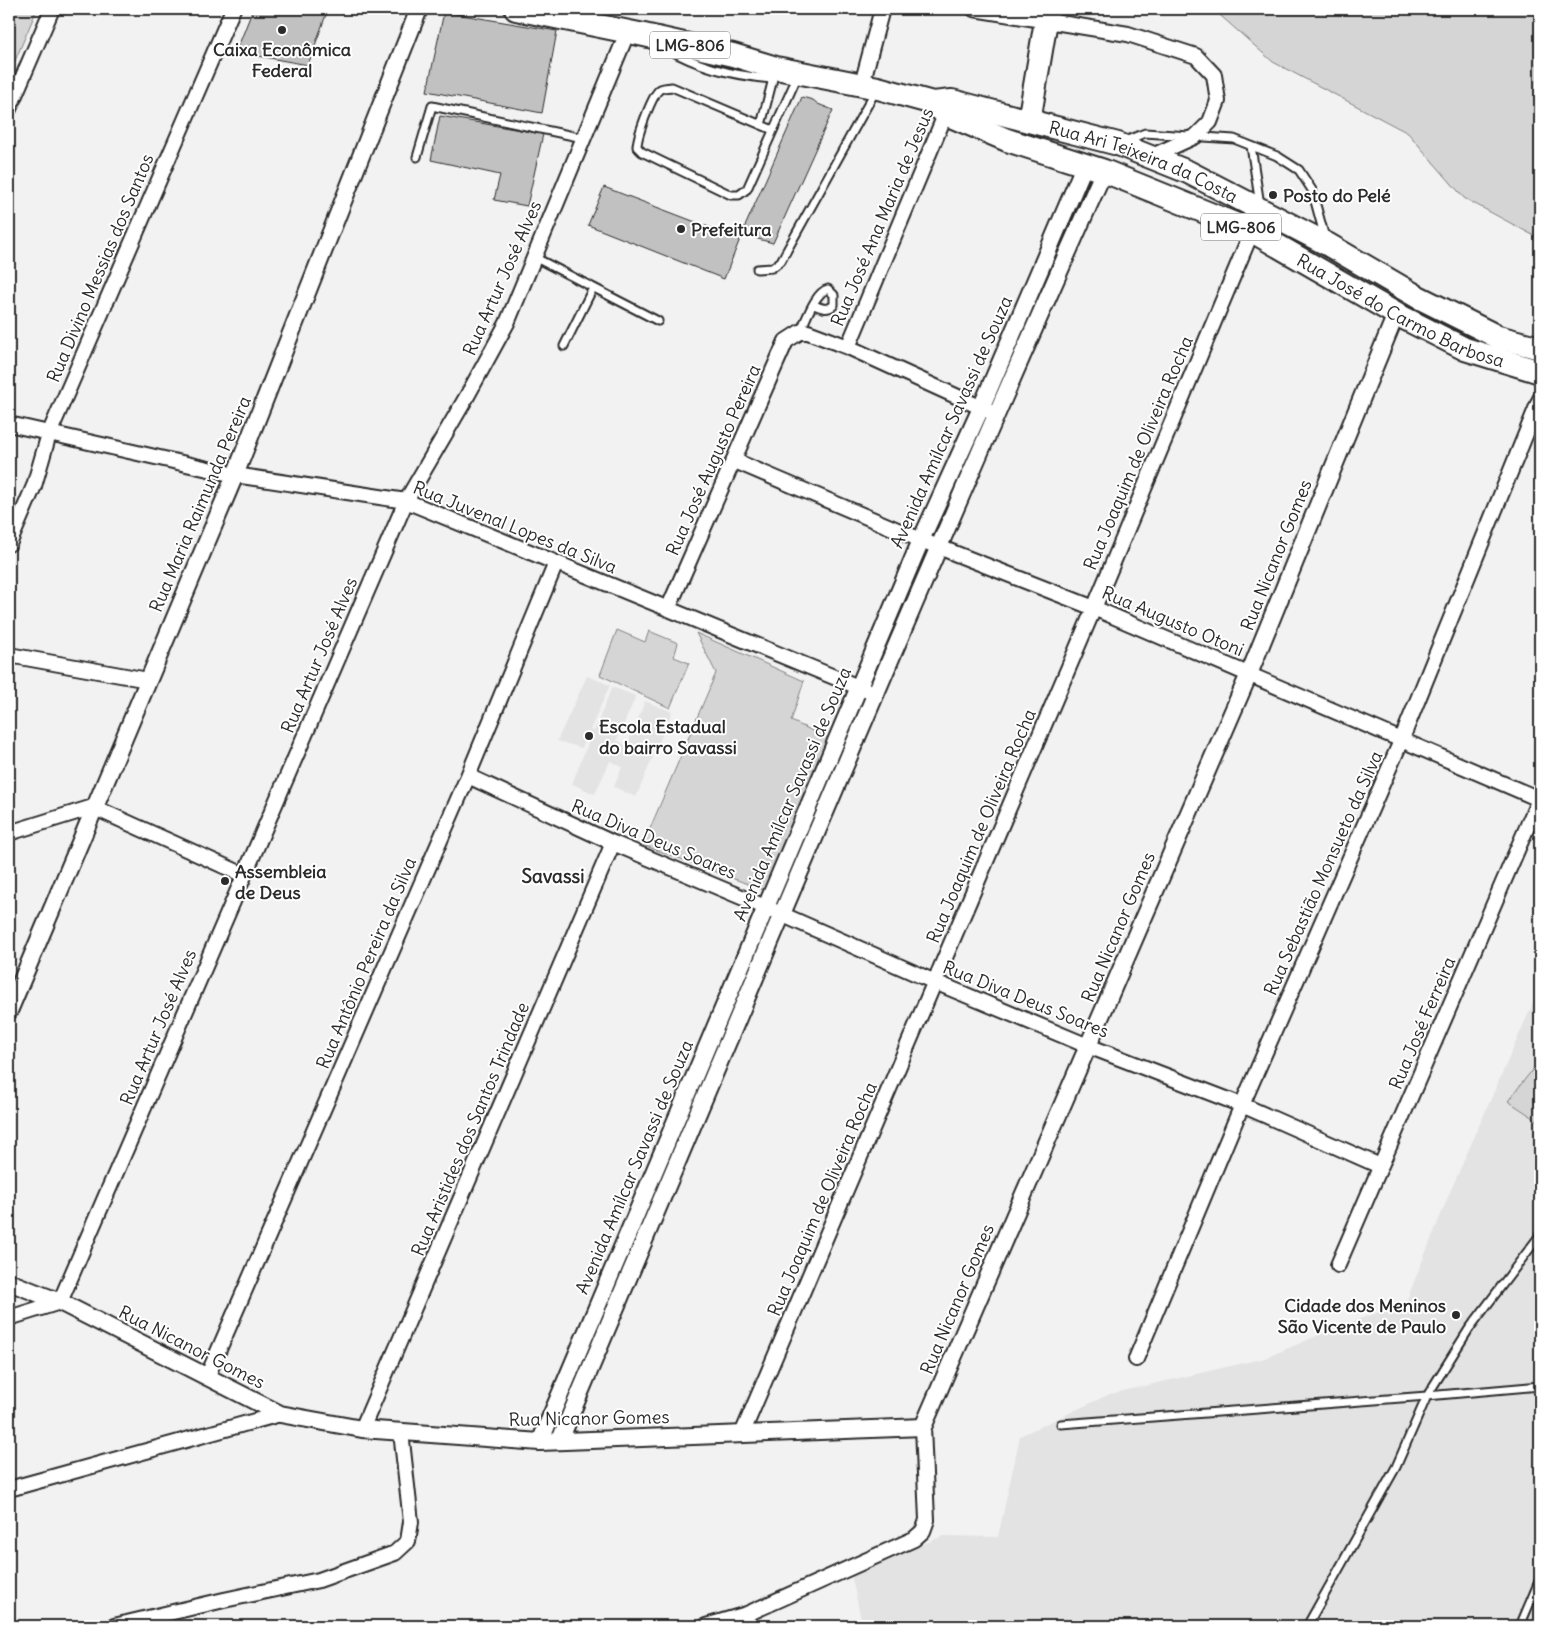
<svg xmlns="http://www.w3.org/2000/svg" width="1549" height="1635" font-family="Delius,sans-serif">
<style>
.built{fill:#e3e3e3}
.green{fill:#d5d5d5;stroke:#808080}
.building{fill:#c1c1c1;stroke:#2b2b2b}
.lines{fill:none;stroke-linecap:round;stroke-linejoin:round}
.service-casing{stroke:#2b2b2b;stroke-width:11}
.minor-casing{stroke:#2b2b2b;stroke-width:18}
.tertiary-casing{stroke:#2b2b2b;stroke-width:20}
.trunk-casing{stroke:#2b2b2b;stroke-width:26}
.service{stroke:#fff;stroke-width:7}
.minor{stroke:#fff;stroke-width:14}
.tertiary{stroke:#fff;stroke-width:16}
.trunk{stroke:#fff;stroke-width:22}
.poi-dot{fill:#2b2b2b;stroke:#fff;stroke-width:2}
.labels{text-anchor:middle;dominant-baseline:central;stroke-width:4;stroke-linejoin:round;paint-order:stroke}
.shield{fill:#fff;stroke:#6b6b6b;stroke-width:1}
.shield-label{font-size:16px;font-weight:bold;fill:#2b2b2b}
.poi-label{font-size:18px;font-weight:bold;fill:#2b2b2b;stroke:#fff;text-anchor:start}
.street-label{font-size:18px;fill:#2b2b2b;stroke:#fff}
.neighbourhood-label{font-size:19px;font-weight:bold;fill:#2b2b2b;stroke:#fff}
</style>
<rect width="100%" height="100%" fill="#f2f2f2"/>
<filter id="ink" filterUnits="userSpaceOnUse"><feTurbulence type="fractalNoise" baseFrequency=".02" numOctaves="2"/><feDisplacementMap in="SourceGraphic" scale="10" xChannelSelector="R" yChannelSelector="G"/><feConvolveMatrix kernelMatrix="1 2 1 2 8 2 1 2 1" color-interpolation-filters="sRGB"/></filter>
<g filter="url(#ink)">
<!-- built -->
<path class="built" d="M587,676L610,685L590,730L594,731L612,687L636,696L617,740L627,746L645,701L672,712L636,797L614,787L622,767L610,761L595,794L572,784L588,743L585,741L582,748L557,741Z
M1540,987V1626H849L861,1619L851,1574L943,1536L998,1537L1020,1436L1110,1394L1265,1358L1338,1327L1406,1302L1450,1192Z"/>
<!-- green -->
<path class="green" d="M9,9H37L9,75Z
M1213,9H1540V239L1464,198L1408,133L1273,62Z
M617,630L645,642L649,631L678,643L674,657L689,663L670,708L600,675Z
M696,633L804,681L791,721L831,739L764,890L643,845L716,673Z
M1540,1060V1122L1508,1101Z"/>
<!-- building -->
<path class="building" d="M253,9H328L308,65L236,52Z
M444,12L557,31L542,113L427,91Z
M802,97L813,100L818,104L833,110L773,243L758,239L743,231Z
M440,116L543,134L527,206L494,200L500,175L431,160Z
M604,187L740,239L724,279L588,225Z"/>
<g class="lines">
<!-- service casing -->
<g class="service-casing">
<path id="service" d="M668,49C700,68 735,76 773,79
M761,125L774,75
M773,130L672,87C667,88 661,87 658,91C651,99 637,136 637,147L642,152L731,195H739L747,189L798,75
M1125,141L1145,133L1234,139L1277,156L1299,170L1312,190L1325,238
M1251,146L1260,205
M417,157L432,106L583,138
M534,257L658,321
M757,269L772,268L781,261L876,90
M800,332C806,320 815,292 828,289L834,295V305C827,311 822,308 814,305
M564,346L593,288
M1061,1424L1427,1396L1540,1386
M1307,1626L1396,1467L1427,1396L1469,1329L1540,1235
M1520,1626L1540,1579"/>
</g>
<!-- minor casing -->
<g class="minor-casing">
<path id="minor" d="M974,9L1128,34L1196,56L1214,75L1218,101L1210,122L1196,136L1150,157
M862,84L882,9
M9,109L52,9
M848,347L948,108
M9,424L235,475L406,501L868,691
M735,461L921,540L1094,608L1539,799
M9,544L34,486L49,434L233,9
M668,609L786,341L800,332H808L848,347L991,412
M9,655L148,680
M468,776L613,843L765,907L935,982L1088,1046L1242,1105L1380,1166
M9,833L93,807L244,875
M1338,1265L1540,797
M9,1318L60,1302L406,501L466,398L507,323L628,31
M1136,1359L1242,1105L1401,741L1540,399
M207,1377L468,776L556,563
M362,1429L613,843
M742,1434L1094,608L1252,231
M9,1489L280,1414
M114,1626L224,1600L319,1580L395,1553L408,1541L411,1522L401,1432
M706,1626L747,1614L914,1539L923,1531L927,1520L923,1427"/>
</g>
<!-- tertiary casing -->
<g class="tertiary-casing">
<path id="tertiary" d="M9,1011L235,475L419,9
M9,1282L60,1302L280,1414L362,1429L540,1442L923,1427L1249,674L1396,314
M560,1440C739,1016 916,591 1104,171
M540,1442L921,540L981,408L1085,164"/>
</g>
<!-- trunk casing -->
<g class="trunk-casing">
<g id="trunk">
<path id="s1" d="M516,9L644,35L733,55L776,68L878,88L933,103L952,101L1118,144L1188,172L1327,244L1418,297L1498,337L1540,348"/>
<path id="s2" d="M933,103L946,114L1007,140L1104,171L1252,231L1396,314L1465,349L1540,372"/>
<path d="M1029,121L1048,9"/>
</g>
</g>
<!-- service -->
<use href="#service" class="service"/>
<!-- minor -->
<use href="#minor" class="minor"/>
<!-- tertiary -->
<use href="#tertiary" class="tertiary"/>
<!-- trunk -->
<use href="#trunk" class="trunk"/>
</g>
</g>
<!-- markers -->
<g class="poi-dot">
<circle cx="282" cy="30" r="5"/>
<circle cx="1273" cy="195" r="5"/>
<circle cx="681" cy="229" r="5"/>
<circle cx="589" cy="736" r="5"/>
<circle cx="225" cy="881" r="5"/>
<circle cx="1456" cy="1315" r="5"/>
</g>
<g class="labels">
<!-- shield labels -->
<g class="shield">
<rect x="650" y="31.5" width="80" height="27" rx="4"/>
<rect x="1201" y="213.5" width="80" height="27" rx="4"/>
</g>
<g class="shield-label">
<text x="690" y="45">LMG-806</text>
<text x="1241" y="227">LMG-806</text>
</g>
<!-- poi labels -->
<g class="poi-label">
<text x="282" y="49" text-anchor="middle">Caixa Econômica<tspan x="282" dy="21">Federal</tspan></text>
<text x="1283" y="195">Posto do Pelé</text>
<text x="691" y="229">Prefeitura</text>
<text x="599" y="726">Escola Estadual<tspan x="599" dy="21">do bairro Savassi</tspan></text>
<text x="235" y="871">Assembleia<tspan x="235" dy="21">de Deus</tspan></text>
<text x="1446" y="1305" text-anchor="end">Cidade dos Meninos<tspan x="1446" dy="21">São Vicente de Paulo</tspan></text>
</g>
<!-- street labels -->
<g class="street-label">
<text stroke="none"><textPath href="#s1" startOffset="648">Rua Ari Teixeira da Costa</textPath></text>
<text transform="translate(882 217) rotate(-67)">Rua José Ana Maria de Jesus</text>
<text transform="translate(100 268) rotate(-67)">Rua Divino Messias dos Santos</text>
<text transform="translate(502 278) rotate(-66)">Rua Artur José Alves</text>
<text stroke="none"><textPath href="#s2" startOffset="514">Rua José do Carmo Barbosa</textPath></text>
<text transform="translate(951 422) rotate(-66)">Avenida Amílcar Savassi de Souza</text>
<text transform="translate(1138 453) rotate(-67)">Rua Joaquim de Oliveira Rocha</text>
<text transform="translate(713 460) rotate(-66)">Rua José Augusto Pereira</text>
<text transform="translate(200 504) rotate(-67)">Rua Maria Raimunda Pereira</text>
<text transform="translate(515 527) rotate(22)">Rua Juvenal Lopes da Silva</text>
<text transform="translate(1276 555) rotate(-68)">Rua Nicanor Gomes</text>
<text transform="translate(1173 621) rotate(23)">Rua Augusto Otoni</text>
<text transform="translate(319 655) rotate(-67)">Rua Artur José Alves</text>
<text transform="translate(792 794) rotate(-67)">Avenida Amílcar Savassi de Souza</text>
<text transform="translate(981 826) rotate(-67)">Rua Joaquim de Oliveira Rocha</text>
<text transform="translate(654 839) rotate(23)">Rua Diva Deus Soares</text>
<text transform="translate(1323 873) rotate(-66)">Rua Sebastião Monsueto da Silva</text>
<text transform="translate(1118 927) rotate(-67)">Rua Nicanor Gomes</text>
<text transform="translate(366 963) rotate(-67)">Rua Antônio Pereira da Silva</text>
<text transform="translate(1026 999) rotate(22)">Rua Diva Deus Soares</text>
<text transform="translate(1422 1023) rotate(-67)">Rua José Ferreira</text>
<text transform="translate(158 1027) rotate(-67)">Rua Artur José Alves</text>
<text transform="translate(470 1129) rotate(-67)">Rua Aristides dos Santos Trindade</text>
<text transform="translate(634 1167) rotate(-67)">Avenida Amílcar Savassi de Souza</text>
<text transform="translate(822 1199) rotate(-67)">Rua Joaquim de Oliveira Rocha</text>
<text transform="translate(957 1299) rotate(-67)">Rua Nicanor Gomes</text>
<text transform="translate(192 1347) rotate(27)">Rua Nicanor Gomes</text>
<text transform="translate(589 1418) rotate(-1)">Rua Nicanor Gomes</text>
</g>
<!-- neighbourhood labels -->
<g class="neighbourhood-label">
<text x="553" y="876">Savassi</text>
</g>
</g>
<!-- margin -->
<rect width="1549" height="1635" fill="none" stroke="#fff" stroke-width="30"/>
<rect x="15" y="15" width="1519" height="1605" fill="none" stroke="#2b2b2b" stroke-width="2" filter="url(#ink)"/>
</svg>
